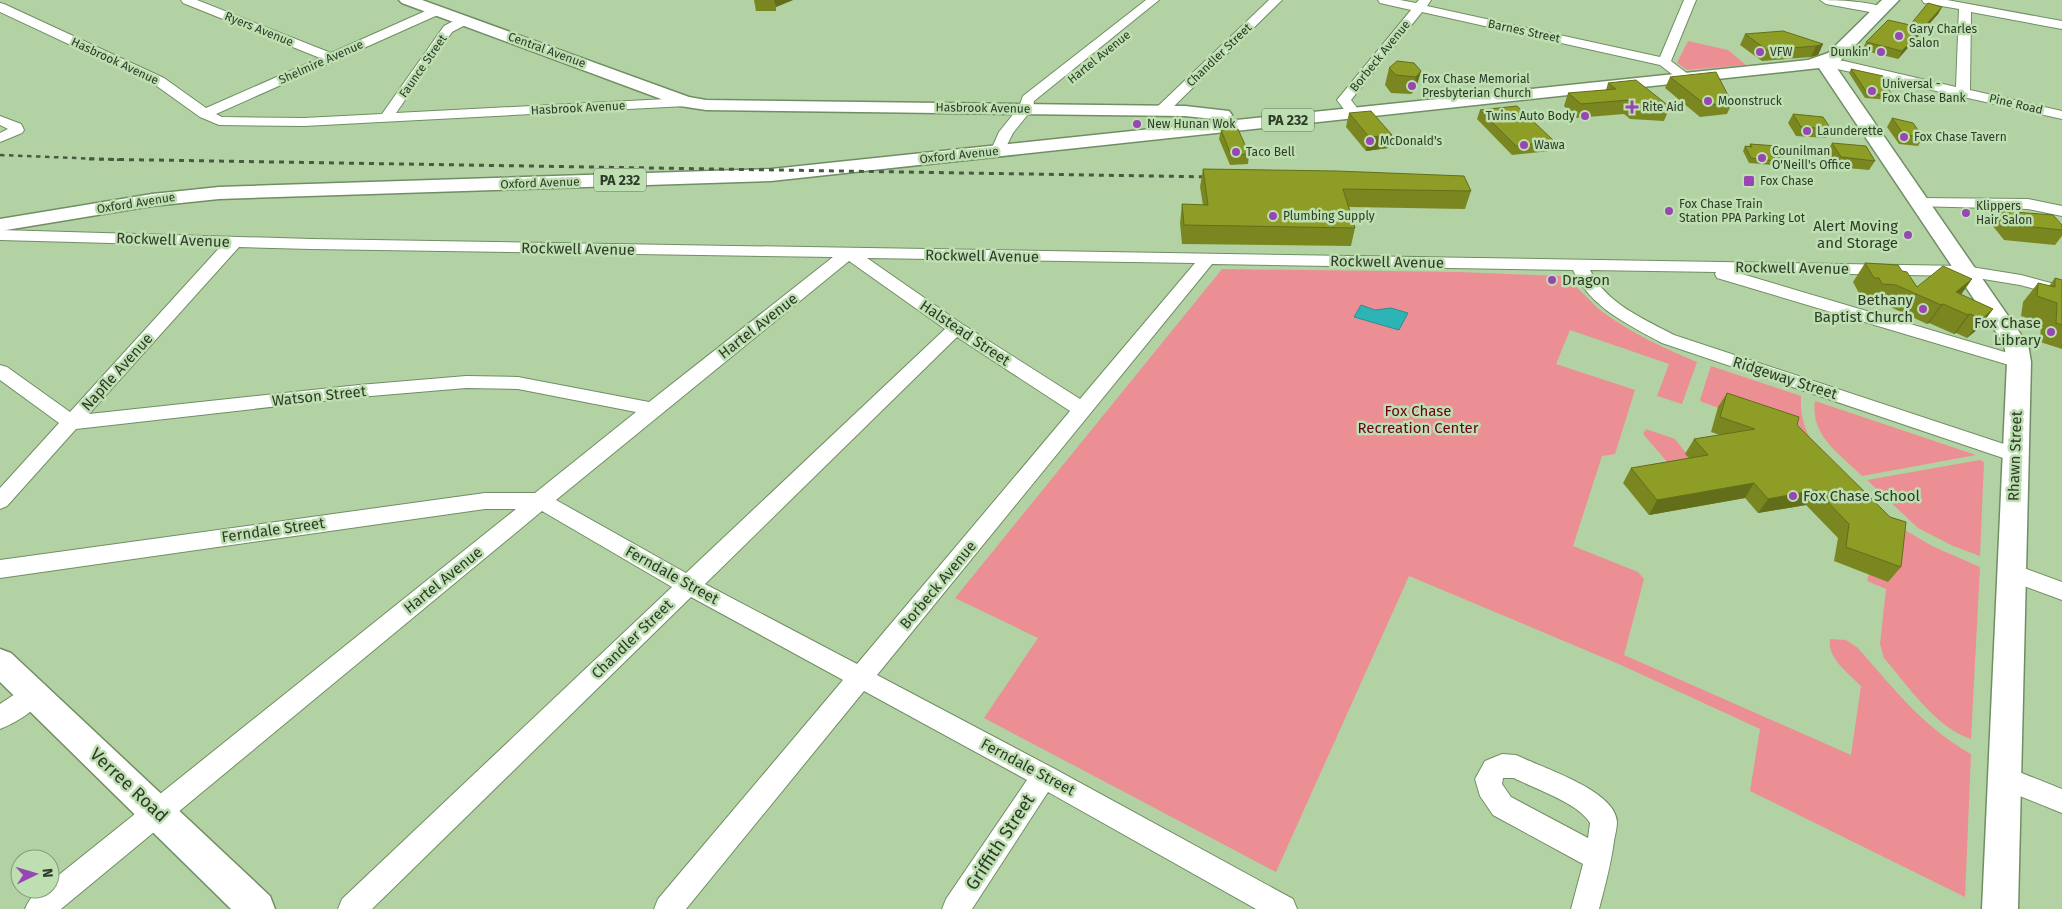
<svg xmlns="http://www.w3.org/2000/svg" width="2062" height="909" font-family="'Fira Sans',sans-serif">
<style>
.green{fill:#eb8f94}
.water{fill:#2cb4b6;stroke:#2d908b}
.lines{fill:none;stroke-linecap:round;stroke-linejoin:round}
.minor-casing{stroke:#708e63;stroke-width:2}
.major-casing{stroke:#708e63;stroke-width:3}
.minor{fill:#fff;fill-rule:evenodd}
.major{fill:#fff;fill-rule:evenodd}
.rail-far1{stroke:#485941;stroke-width:2.5;stroke-dasharray:4.5 4.5;stroke-linecap:butt}
.rail{stroke:#485941;stroke-width:3;stroke-dasharray:5 5;stroke-linecap:butt}
.wall{fill:#7a8721}
.shaded-wall{fill:#636e1b}
.building{fill:#8e9d26;stroke:#636e1b}
.poi-dot{fill:#9946b5;stroke:#bedfb1;stroke-width:2}
.labels{text-anchor:middle;dominant-baseline:central;stroke-width:5;stroke-linejoin:round;paint-order:stroke}
.far-street-label{font-size:12px;fill:#2e3b28;stroke:#bedfb1}
.far-poi-label{font-size:12px;fill:#2e3b28;stroke:#bedfb1;text-anchor:start}
.shield{fill:#bedfb1;stroke:#596c51;stroke-width:1}
.shield-label{font-size:14px;font-weight:bold;fill:#2e3b28}
.poi-label{font-size:15px;fill:#2e3b28;stroke:#bedfb1;text-anchor:end}
.street-label{font-size:15px;fill:#2e3b28;stroke:#bedfb1}
.park-label{font-size:15px;fill:#6a001c;stroke:#bedfb1}
.near-street-label{font-size:18px;fill:#2e3b28;stroke:#bedfb1}
</style>
<rect width="100%" height="100%" fill="#b2d2a4"/>
<!-- green -->
<path class="green" d="M1688,41L1728,50L1746,65L1687,70L1677,63Z
M1222,269L1459,272L1560,276C1575,281 1590,303 1604,313C1633,334 1664,348 1697,362L1682,404L1657,396L1669,364L1570,330L1556,364L1635,390L1615,454L1602,456L1573,546L1638,572L1644,579L1624,655L1851,755L1861,686C1848,673 1827,658 1830,639L1846,640L1858,648C1894,689 1922,726 1971,754L1965,897L1750,791L1760,729L1621,665L1409,576L1276,872L984,718L1038,638L955,598Z
M1711,366L1801,396C1800,414 1804,427 1812,443L1789,432L1702,402L1700,400Z
M1815,401L1976,455L1862,476C1840,454 1810,436 1815,401Z
M1646,429L1675,439L1697,467L1675,471L1643,434Z
M1980,460L1984,462L1980,556L1953,546L1918,528L1867,480Z
M1888,520L1932,546L1980,567L1971,739C1936,728 1907,685 1884,658L1880,644L1886,589L1867,581L1869,574L1888,581Z"/>
<!-- water -->
<path class="water" d="M1361,305L1375,310L1391,308L1408,313L1399,330L1354,317Z"/>
<g class="lines">
<!-- minor casing -->
<g class="minor-casing">
<path id="minor" d="M181,0H197L331,53L432,8L436,7L442,11L440,14L216,114L222,117L304,118L382,114L444,26L461,17H469L471,20L469,23L452,32L396,113L686,98L693,102L686,106L304,126L219,125L200,117L154,84L0,12V3L4,4L164,78L206,108L320,58L183,3Z
M1146,0H1159L1034,101L1033,108L1013,133L1003,153H993L991,150L999,132L1019,107L1023,96Z
M1269,0H1282L1166,114H1156L1154,111L1156,108Z
M1378,0H1400L1416,3L1419,0H1431L1427,6L1660,57L1684,0H1696L1671,61L1693,78L1686,82L1681,81L1660,65L1422,12L1351,100L1361,113L1354,117L1349,116L1337,100L1411,10L1380,3Z
M1820,0C1834,0 1878,1 1887,10L1881,14L1826,4Z
M1922,0H1947L2062,21V29L1971,12L1970,90L2062,111V119L1824,66L1818,62L1824,58L1844,61L1956,87L1959,9L1924,3Z
M0,116L21,124L24,130L22,133L0,142V133L8,129L0,125Z
M1919,198L2028,199L2062,206V216L2028,209L1914,206L1911,203L1914,200Z
M0,230L311,239L1965,266L2021,275L2062,286V296L2020,285L1965,276L1735,272L2025,358L2028,362L2025,366L2019,368L1717,278L1715,274L1716,272L1590,270C1605,303 1644,319 1674,335L2022,450L2025,455L2022,460L2015,462L1662,343C1627,324 1590,307 1573,270L1212,264L877,675L1053,768L1293,899L1297,909H1256L1048,792L972,909H942L946,899L1027,780L864,691L686,909H654L658,899L843,680L691,597L372,909H338L342,899L672,587L542,511L61,909H25C30,897 37,889 50,889V882L516,509H485L0,578V560L485,493H535L636,412L518,389L466,388L359,397L76,429L7,506L0,509V488L59,423L0,380V365L7,367L70,412L221,246L0,240ZM239,247L311,249L833,257L649,402L518,377L466,376L359,385L89,414ZM867,258L1195,263L1080,399L962,324ZM849,261L945,329L686,573L556,500ZM957,337L1070,411L857,664L705,584Z
M2010,563L2062,582V600L2002,578L1999,572L2002,566Z
M33,685L42,688L45,695C38,710 15,723 0,729V704L24,688Z
M1502,754L1516,755L1525,759C1549,770 1616,792 1617,822C1617,828 1615,835 1614,841C1611,864 1605,886 1599,909H1571L1583,864L1493,815L1480,796L1475,779L1485,761ZM1503,778H1514C1535,789 1578,803 1590,823L1588,838L1511,797L1502,784Z
M2004,766L2062,789V813L1995,786L1991,778L1995,770Z"/>
</g>
<!-- major casing -->
<g class="major-casing">
<path id="major" d="M399,0H422L689,97L706,100L1185,106L1229,111L1232,115L1229,119L1223,120L1185,116L706,110L680,106L402,3Z
M1882,0H1899L1840,61L1834,64L2024,339L2028,344L2031,362L2018,909H1982L2007,362L2004,344L1819,68L771,181L219,199L152,206L0,231V219L152,194L219,187L771,169L1808,60L1828,53Z
M0,649L11,653L270,896L275,909H231L0,682Z"/>
</g>
<!-- minor -->
<use href="#minor" class="minor"/>
<!-- major -->
<use href="#major" class="major"/>
<!-- rail-far1 -->
<path class="rail-far1" d="M0,155L126,160"/>
<!-- rail -->
<path class="rail" d="M89,159L1215,177"/>
</g>
<!-- wall -->
<path class="wall" d="M754,0H793L776,7V11H756Z
M1942,7L1938,14L1898,59L1862,50L1866,42L1910,25Z
M1745,34L1823,44L1818,55L1811,57L1762,61L1740,45Z
M1389,68L1421,71L1416,88L1411,94L1391,93L1385,85Z
M1851,69L1882,80L1893,96L1890,100L1865,98L1849,73Z
M1670,77L1732,103L1727,114L1700,117L1665,88Z
M1608,83L1670,107L1664,121L1630,119L1624,114L1576,118L1564,106L1568,93L1606,90Z
M1480,110L1554,141L1550,151L1512,155L1477,119Z
M1349,113L1392,135L1388,148L1366,151L1346,127Z
M1793,114L1831,129L1826,138L1796,136L1788,123Z
M1892,118L1923,137L1918,146L1899,144L1887,127Z
M1221,130L1249,154L1248,164L1230,165L1219,139Z
M1832,143L1875,161L1869,170L1836,167L1827,152Z
M1750,144L1785,162L1783,166L1749,163L1743,151L1745,146L1749,147Z
M1203,169L1471,191L1465,209L1349,207L1355,228L1351,246L1182,244L1180,223L1182,204L1203,205L1200,187Z
M2002,211L2062,225V236L2055,245L2004,240L1992,225Z
M1865,263L1902,271L1917,287L1972,279L1961,295L1993,309L1979,328L1967,338L1956,333L1954,334L1929,323L1927,324L1884,304L1869,303L1866,297H1861L1853,282Z
M2055,278L2062,280V349L2040,342L2041,322L2021,316L2023,302L2038,283L2049,286Z
M1727,393L1797,425L1901,567L1888,582L1834,561L1838,538L1806,505L1758,513L1745,498L1649,515L1623,483L1631,468L1689,458L1685,454L1694,439L1720,435L1711,432L1718,407Z"/>
<!-- shaded-wall -->
<path class="shaded-wall" d="M774,0H793L776,7Z
M1942,7L1938,14L1898,59L1902,51Z
M1823,44L1818,55L1811,57L1816,46Z
M1421,71L1416,88L1411,94L1416,77Z
M1392,135L1388,148L1366,151L1369,137Z
M1972,279L1958,298L1956,292Z
M1943,304L1929,323L1927,324L1941,305Z
M1993,309L1979,328L1967,338L1982,319Z
M1970,314L1956,333L1954,334L1968,315Z
M1754,483L1745,498L1649,515L1657,500Z
M1816,490L1806,505L1758,513L1768,499Z"/>
<!-- building -->
<path class="building" d="M1928,3L1942,7L1902,51L1866,42L1888,20L1910,25Z
M1783,31L1823,44L1816,46L1767,50L1745,34Z
M1397,61L1414,63L1421,71L1416,77L1396,75L1389,68Z
M1851,69L1883,76L1882,80L1893,96L1868,94Z
M1716,72L1732,103L1706,105L1670,77Z
M1636,80L1670,107L1636,105L1629,100L1581,104L1568,93L1616,89L1608,83Z
M1517,106L1554,141L1516,146L1480,110Z
M1371,111L1392,135L1369,137L1349,113Z
M1793,114L1823,117L1831,129L1801,127Z
M1892,118L1913,123L1923,137L1904,135Z
M1238,129L1249,154L1231,155L1221,130Z
M1832,143L1866,146L1875,161L1841,157Z
M1750,144L1777,146L1785,162L1751,158L1745,146L1752,147Z
M1203,169L1337,171L1464,176L1471,191L1343,189L1355,228L1184,225L1182,204L1208,205Z
M2002,211L2053,215L2062,225V230L2014,225Z
M1865,263L1898,265L1902,271L1907,272L1917,287L1943,266L1972,279L1956,292L1993,309L1982,319L1970,314L1968,315L1943,304L1941,305L1896,285L1882,284L1879,278H1874Z
M2055,278L2062,280V325L2056,323L2057,303L2037,296L2038,283L2055,287Z
M1727,393L1799,417L1797,425L1890,517L1906,522L1901,567L1846,547L1849,524L1816,490L1768,499L1754,483L1657,500L1631,468L1708,455L1694,439L1755,429L1720,417Z"/>
<!-- markers -->
<g class="poi-dot">
<circle cx="1899" cy="36" r="5"/>
<circle cx="1760" cy="52" r="5"/>
<circle cx="1881" cy="52" r="5"/>
<circle cx="1412" cy="86" r="5"/>
<circle cx="1872" cy="91" r="5"/>
<circle cx="1708" cy="101" r="5"/>
<path d="M1629.5 99.5h5v5h5v5h-5v5h-5v-5h-5v-5h5z"/>
<circle cx="1585" cy="116" r="5"/>
<circle cx="1137" cy="124" r="5"/>
<circle cx="1807" cy="131" r="5"/>
<circle cx="1904" cy="137" r="5"/>
<circle cx="1370" cy="141" r="5"/>
<circle cx="1524" cy="145" r="5"/>
<circle cx="1236" cy="152" r="5"/>
<circle cx="1762" cy="158" r="5"/>
<rect x="1743" y="175" width="12" height="12" rx="2.5"/>
<circle cx="1669" cy="211" r="5"/>
<circle cx="1966" cy="213" r="5"/>
<circle cx="1273" cy="216" r="5"/>
<circle cx="1908" cy="235" r="5"/>
<circle cx="1552" cy="280" r="5"/>
<circle cx="1923" cy="309" r="5"/>
<circle cx="2051" cy="332" r="5"/>
<circle cx="1793" cy="496" r="5"/>
</g>
<g class="labels">
<!-- far-street labels -->
<g class="far-street-label">
<text transform="translate(259 29) rotate(22)">Ryers Avenue</text>
<text transform="translate(1524 31) rotate(12)">Barnes Street</text>
<text transform="translate(547 50) rotate(20)">Central Avenue</text>
<text transform="translate(1219 55) rotate(-44)">Chandler Street</text>
<text transform="translate(1380 56) rotate(-51)">Borbeck Avenue</text>
<text transform="translate(1099 57) rotate(-39)">Hartel Avenue</text>
<text transform="translate(115 61) rotate(25)">Hasbrook Avenue</text>
<text transform="translate(321 62) rotate(-24)">Shelmire Avenue</text>
<text transform="translate(423 66) rotate(-55)">Faunce Street</text>
<text transform="translate(2016 104) rotate(13)">Pine Road</text>
<text transform="translate(578 108) rotate(-3)">Hasbrook Avenue</text>
<text transform="translate(983 108) rotate(1)">Hasbrook Avenue</text>
<text transform="translate(959 155) rotate(-6)">Oxford Avenue</text>
<text transform="translate(540 183) rotate(-2)">Oxford Avenue</text>
<text transform="translate(136 203) rotate(-9)">Oxford Avenue</text>
</g>
<!-- far-poi labels -->
<g class="far-poi-label">
<text x="1909" y="29">Gary Charles<tspan x="1909" dy="14">Salon</tspan></text>
<text x="1770" y="52">VFW</text>
<text x="1871" y="52" text-anchor="end">Dunkin'</text>
<text x="1422" y="79">Fox Chase Memorial<tspan x="1422" dy="14">Presbyterian Church</tspan></text>
<text x="1882" y="84">Universal -<tspan x="1882" dy="14">Fox Chase Bank</tspan></text>
<text x="1718" y="101">Moonstruck</text>
<text x="1642" y="107">Rite Aid</text>
<text x="1575" y="116" text-anchor="end">Twins Auto Body</text>
<text x="1147" y="124">New Hunan Wok</text>
<text x="1817" y="131">Launderette</text>
<text x="1914" y="137">Fox Chase Tavern</text>
<text x="1380" y="141">McDonald's</text>
<text x="1534" y="145">Wawa</text>
<text x="1772" y="151">Counilman<tspan x="1772" dy="14">O'Neill's Office</tspan></text>
<text x="1246" y="152">Taco Bell</text>
<text x="1760" y="181">Fox Chase</text>
<text x="1679" y="204">Fox Chase Train<tspan x="1679" dy="14">Station PPA Parking Lot</tspan></text>
<text x="1976" y="206">Klippers<tspan x="1976" dy="14">Hair Salon</tspan></text>
<text x="1283" y="216">Plumbing Supply</text>
</g>
<!-- shield labels -->
<g class="shield">
<rect x="1262" y="108.5" width="52" height="23" rx="4"/>
<rect x="594" y="168.5" width="52" height="23" rx="4"/>
</g>
<g class="shield-label">
<text x="1288" y="120">PA 232</text>
<text x="620" y="180">PA 232</text>
</g>
<!-- poi labels -->
<g class="poi-label">
<text x="1898" y="226">Alert Moving<tspan x="1898" dy="17">and Storage</tspan></text>
<text x="1562" y="280" text-anchor="start">Dragon</text>
<text x="1913" y="300">Bethany<tspan x="1913" dy="17">Baptist Church</tspan></text>
<text x="2041" y="323">Fox Chase<tspan x="2041" dy="17">Library</tspan></text>
<text x="1803" y="496" text-anchor="start">Fox Chase School</text>
</g>
<!-- street labels -->
<g class="street-label">
<text transform="translate(173 240) rotate(2)">Rockwell Avenue</text>
<text transform="translate(578 249) rotate(1)">Rockwell Avenue</text>
<text transform="translate(982 256) rotate(1)">Rockwell Avenue</text>
<text transform="translate(1387 262) rotate(1)">Rockwell Avenue</text>
<text transform="translate(1792 268) rotate(1)">Rockwell Avenue</text>
<text transform="translate(758 326) rotate(-38)">Hartel Avenue</text>
<text transform="translate(965 333) rotate(34)">Halstead Street</text>
<text transform="translate(117 372) rotate(-48)">Napfle Avenue</text>
<text transform="translate(1785 378) rotate(18)">Ridgeway Street</text>
<text transform="translate(319 396) rotate(-6)">Watson Street</text>
<text transform="translate(2015 456) rotate(-88)">Rhawn Street</text>
<text transform="translate(273 530) rotate(-8)">Ferndale Street</text>
<text transform="translate(672 575) rotate(29)">Ferndale Street</text>
<text transform="translate(443 580) rotate(-39)">Hartel Avenue</text>
<text transform="translate(938 585) rotate(-50)">Borbeck Avenue</text>
<text transform="translate(632 639) rotate(-44)">Chandler Street</text>
<text transform="translate(1028 767) rotate(28)">Ferndale Street</text>
</g>
<!-- park labels -->
<g class="park-label">
<text x="1418" y="411">Fox Chase<tspan x="1418" dy="17">Recreation Center</tspan></text>
</g>
<!-- near-street labels -->
<g class="near-street-label">
<text transform="translate(129 785) rotate(43)">Verree Road</text>
<text transform="translate(1000 842) rotate(-57)">Griffith Street</text>
</g>
</g>
<!-- north arrow -->
<g transform="translate(35 874) rotate(85)"><circle r="24" fill="#bedfb1" stroke="#849d7a"/>
<path d="M0-4L9 19L0 12L-9 19Z" fill="#9946b5"/>
<text y="-8" font-size="14" font-weight="bold" text-anchor="middle" fill="#2e3b28">N</text>
</g>
</svg>
